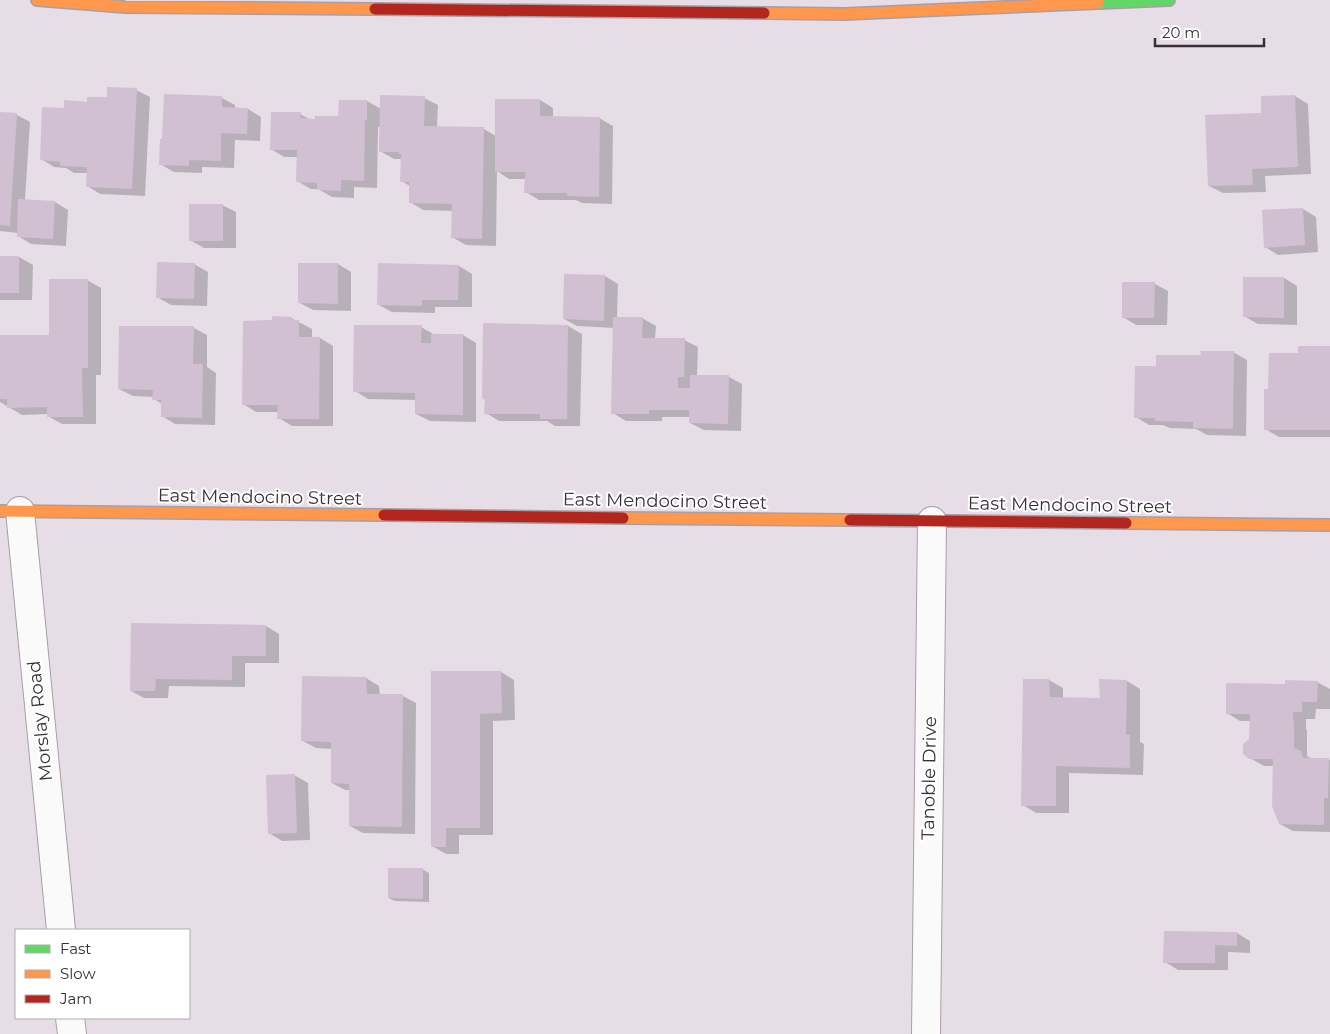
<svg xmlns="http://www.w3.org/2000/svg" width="1330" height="1034" font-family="Montserrat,sans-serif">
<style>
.shadow{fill:#0003}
.building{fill:#d1bfd2}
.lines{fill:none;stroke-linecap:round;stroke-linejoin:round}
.street-casing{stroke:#a79fa7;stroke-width:30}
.fast-casing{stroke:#a79fa7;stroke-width:14}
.slow-casing{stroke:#a79fa7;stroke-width:14}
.jam-casing{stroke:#a79fa7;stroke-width:14}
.street{stroke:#fbfafb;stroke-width:28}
.fast{stroke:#63d668;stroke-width:11}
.slow{stroke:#ff974d;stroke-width:11}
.jam{stroke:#b3261e;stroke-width:11}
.labels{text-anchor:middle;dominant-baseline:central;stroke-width:4;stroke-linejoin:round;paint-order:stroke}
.street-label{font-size:18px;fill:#373037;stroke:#fff}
</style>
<rect width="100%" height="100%" fill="#e7dde7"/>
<!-- shadow -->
<path class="shadow" d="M136,90L150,97L145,196L100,194L87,186L88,173H74L66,168L54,167L41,159L65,109Z
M1295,96L1308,104L1311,174L1265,176L1266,192L1223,193L1209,186L1263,114Z
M222,98L235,105V108L248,109L261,117L260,141L235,140L234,168L202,167V173L174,172L160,164Z
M424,98L438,105L437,128L484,129L496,136L497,100H540L553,108V118H599L613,126L612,204L582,203L576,200H539L526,192V179H509L497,171L496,246L466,245L452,237L453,211L423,210L410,202V186L401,181L402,159H394L380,151L381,127H378L377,188L354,187V198L332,197L318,189H311L297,181L298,157H284L271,149L300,114L311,120L339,117L340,101H367L381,109Z
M0,114L17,115L30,122L25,200L55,202L68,210L66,246L31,244L18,236V233L0,231Z
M222,205L236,212V248H204L190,240Z
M1303,209L1316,217L1318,252L1278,255L1265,247Z
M0,257H19L33,265L32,300H0Z
M194,264L208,272L207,306L171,305L157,297Z
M338,264L351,272V311L313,310L300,303Z
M459,266L472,274V307H435V313L392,312L379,305Z
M605,276L618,284L617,318H642L656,326L655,339L684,340L698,347L697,376L729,377L742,384L741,431L704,430L690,423L691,417H662V421H626L613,413L614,328L577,326L564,319Z
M1284,278L1297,286V325L1258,324L1244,316Z
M87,280L101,288V375H96V424H62L48,416V414L22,415L0,402V336H50Z
M1124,283L1155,284L1168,291L1167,325H1136L1123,317Z
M291,318L312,329V338H320L333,346V426H292L279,418V412H256L243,404L273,322Z
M484,325L568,326L582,334L580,426H555L547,421H499L486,413V400L483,399Z
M421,327L435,335H463L476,343V422L430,421L416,414V400L368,399L355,391Z
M194,328L207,335V367L216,373L215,425L175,424L162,416V404L154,399V397L133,396L119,389Z
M1330,347V437H1279L1265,429L1270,390L1299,355Z
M1233,352L1247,360L1246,436L1207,435L1196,429L1170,428L1163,425H1149L1136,417L1202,356Z
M266,626L279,634V663H245V687L169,686L168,698H144L131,691Z
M432,672H501L514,680L515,720L493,721V835H459V854H446L432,846Z
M303,678H366L379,686L380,695L403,696L416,703L415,834L363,833L350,826V790H345L332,783V749L316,748L303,741Z
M1024,680H1049L1063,688V699H1101V681H1127L1140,689V742L1144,744L1143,775L1069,773V813H1036L1023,805Z
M1317,682L1330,689V709H1316L1315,719H1306V729L1307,730V756L1313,759L1330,760V832L1293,831L1280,824L1274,766H1264L1250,758L1251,721H1240L1227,713L1286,685Z
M294,775L308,783L310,840L282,841L269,833Z
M422,869L429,873V902L395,901L389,898Z
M1165,932L1237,933L1250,941V953L1228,952V970H1178L1165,962Z"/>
<!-- building -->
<path class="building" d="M107,87L137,88L132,189L86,187L87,167L60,166V162L40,160L42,107L64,108V100L87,102V97H107Z
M164,94L222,96V107L248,108L247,134L221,133V161L189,160V166L159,165L160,139H162Z
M380,95L425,96L424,126L484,127L482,239L451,238L452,204L409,203V182H400L401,154H399V152H379Z
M1295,95L1298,167L1252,169L1253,185L1208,186L1205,115L1261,113V96Z
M495,99H540V116L600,117L599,197L567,196V193H524L525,172H495Z
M339,100H367V120H365L364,181L341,180V191L317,190V183L296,182L297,150H270L271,112H301L300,118L315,119V116H338Z
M0,112L17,113L10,226L0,225Z
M18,199L55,201L53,239L17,237Z
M189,204H223V241H189Z
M1303,208L1305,245L1264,248L1262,210Z
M0,256H19V293H0Z
M157,262L195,263L194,299L156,298Z
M298,263H338V304L298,303Z
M378,263L459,265L458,300H422V306L377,305Z
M564,274L605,275L604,321L563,319Z
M1243,277H1284V318L1243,317Z
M49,279H88V368H82L83,417H47V407L7,408V399H0V335H49Z
M1122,282H1155L1154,318H1122Z
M272,316L292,317V320H299V337H320L319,419H277L278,405H242L243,321L272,320Z
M613,317H643L642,338H685L684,377H678V388H690V375H729L728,424L689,423V410H649V414H611Z
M483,323L568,325L567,419H540V414H484L485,399H482Z
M354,325H422L421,343H431V334H463V415L415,414V393L353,392Z
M119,326H194L193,364H203L202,418L161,417V400H152L153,390L118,389Z
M1298,346H1330V430H1264V389H1268L1269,353H1298Z
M1200,351H1234L1233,429L1193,428V422L1155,421V418H1134L1135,366H1156V355H1201Z
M131,623L266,625V656H232V680L156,679L155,691H130Z
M431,671H501L502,713L480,714V828H446V847H431Z
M302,676L366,677L367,694H403L402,827L349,826V784L331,783V742L301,741Z
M1023,679H1049L1050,697L1100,698L1099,679L1127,680L1126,735H1130V768L1056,766V806H1021Z
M1285,680L1318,681L1317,702H1302V712H1293V721H1294V748L1301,751L1303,758H1329L1328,798H1324V825L1279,824L1272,806L1273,759H1249L1243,754V744L1249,739L1250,714H1226V683L1285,684Z
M295,774L297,833L268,834L266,775Z
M388,868H423V899L388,898Z
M1164,931L1237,932V946L1215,945V963H1163Z"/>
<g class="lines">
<!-- street casing -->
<g class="street-casing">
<path id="street" d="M20,511L61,930
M70,1018L72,1034
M926,1034L932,521"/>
</g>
<!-- fast casing -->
<g class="fast-casing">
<path id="fast" d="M1098,3L1169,0"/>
</g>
<!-- slow casing -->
<g class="slow-casing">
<path id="slow" d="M37,0L125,7L375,9
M764,13L844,14L1098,3
M0,511L384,515
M623,518L850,520
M1126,523L1330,525"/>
</g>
<!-- jam casing -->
<g class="jam-casing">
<path id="jam" d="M375,9L764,13
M384,515L623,518
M850,520L1126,523"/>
</g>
<!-- street -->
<use href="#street" class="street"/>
<!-- fast -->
<use href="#fast" class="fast"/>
<!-- slow -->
<use href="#slow" class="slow"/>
<!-- jam -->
<use href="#jam" class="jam"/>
</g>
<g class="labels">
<!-- street labels -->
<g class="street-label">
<text transform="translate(260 497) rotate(1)">East Mendocino Street</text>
<text transform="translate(665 501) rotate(1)">East Mendocino Street</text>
<text transform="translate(1070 505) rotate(1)">East Mendocino Street</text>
<text transform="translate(40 721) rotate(-96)">Morslay Road</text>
<text transform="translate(929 778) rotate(-89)">Tanoble Drive</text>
</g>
</g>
<!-- legend -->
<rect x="15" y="929" width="175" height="90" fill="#ffffff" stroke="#afacaf"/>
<rect x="25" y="945" width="25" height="8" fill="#63d668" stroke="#afacaf"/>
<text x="60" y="954" font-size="15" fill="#373037">Fast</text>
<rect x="25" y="970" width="25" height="8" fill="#ff974d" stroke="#afacaf"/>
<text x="60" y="979" font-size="15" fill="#373037">Slow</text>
<rect x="25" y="995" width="25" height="8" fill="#b3261e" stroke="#afacaf"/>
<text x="60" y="1004" font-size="15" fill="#373037">Jam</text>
<!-- scale -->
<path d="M1155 38v8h109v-8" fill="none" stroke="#373037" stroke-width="2.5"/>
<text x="1162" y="38" font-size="15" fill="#373037" stroke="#ffffff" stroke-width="4" paint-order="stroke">20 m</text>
</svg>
